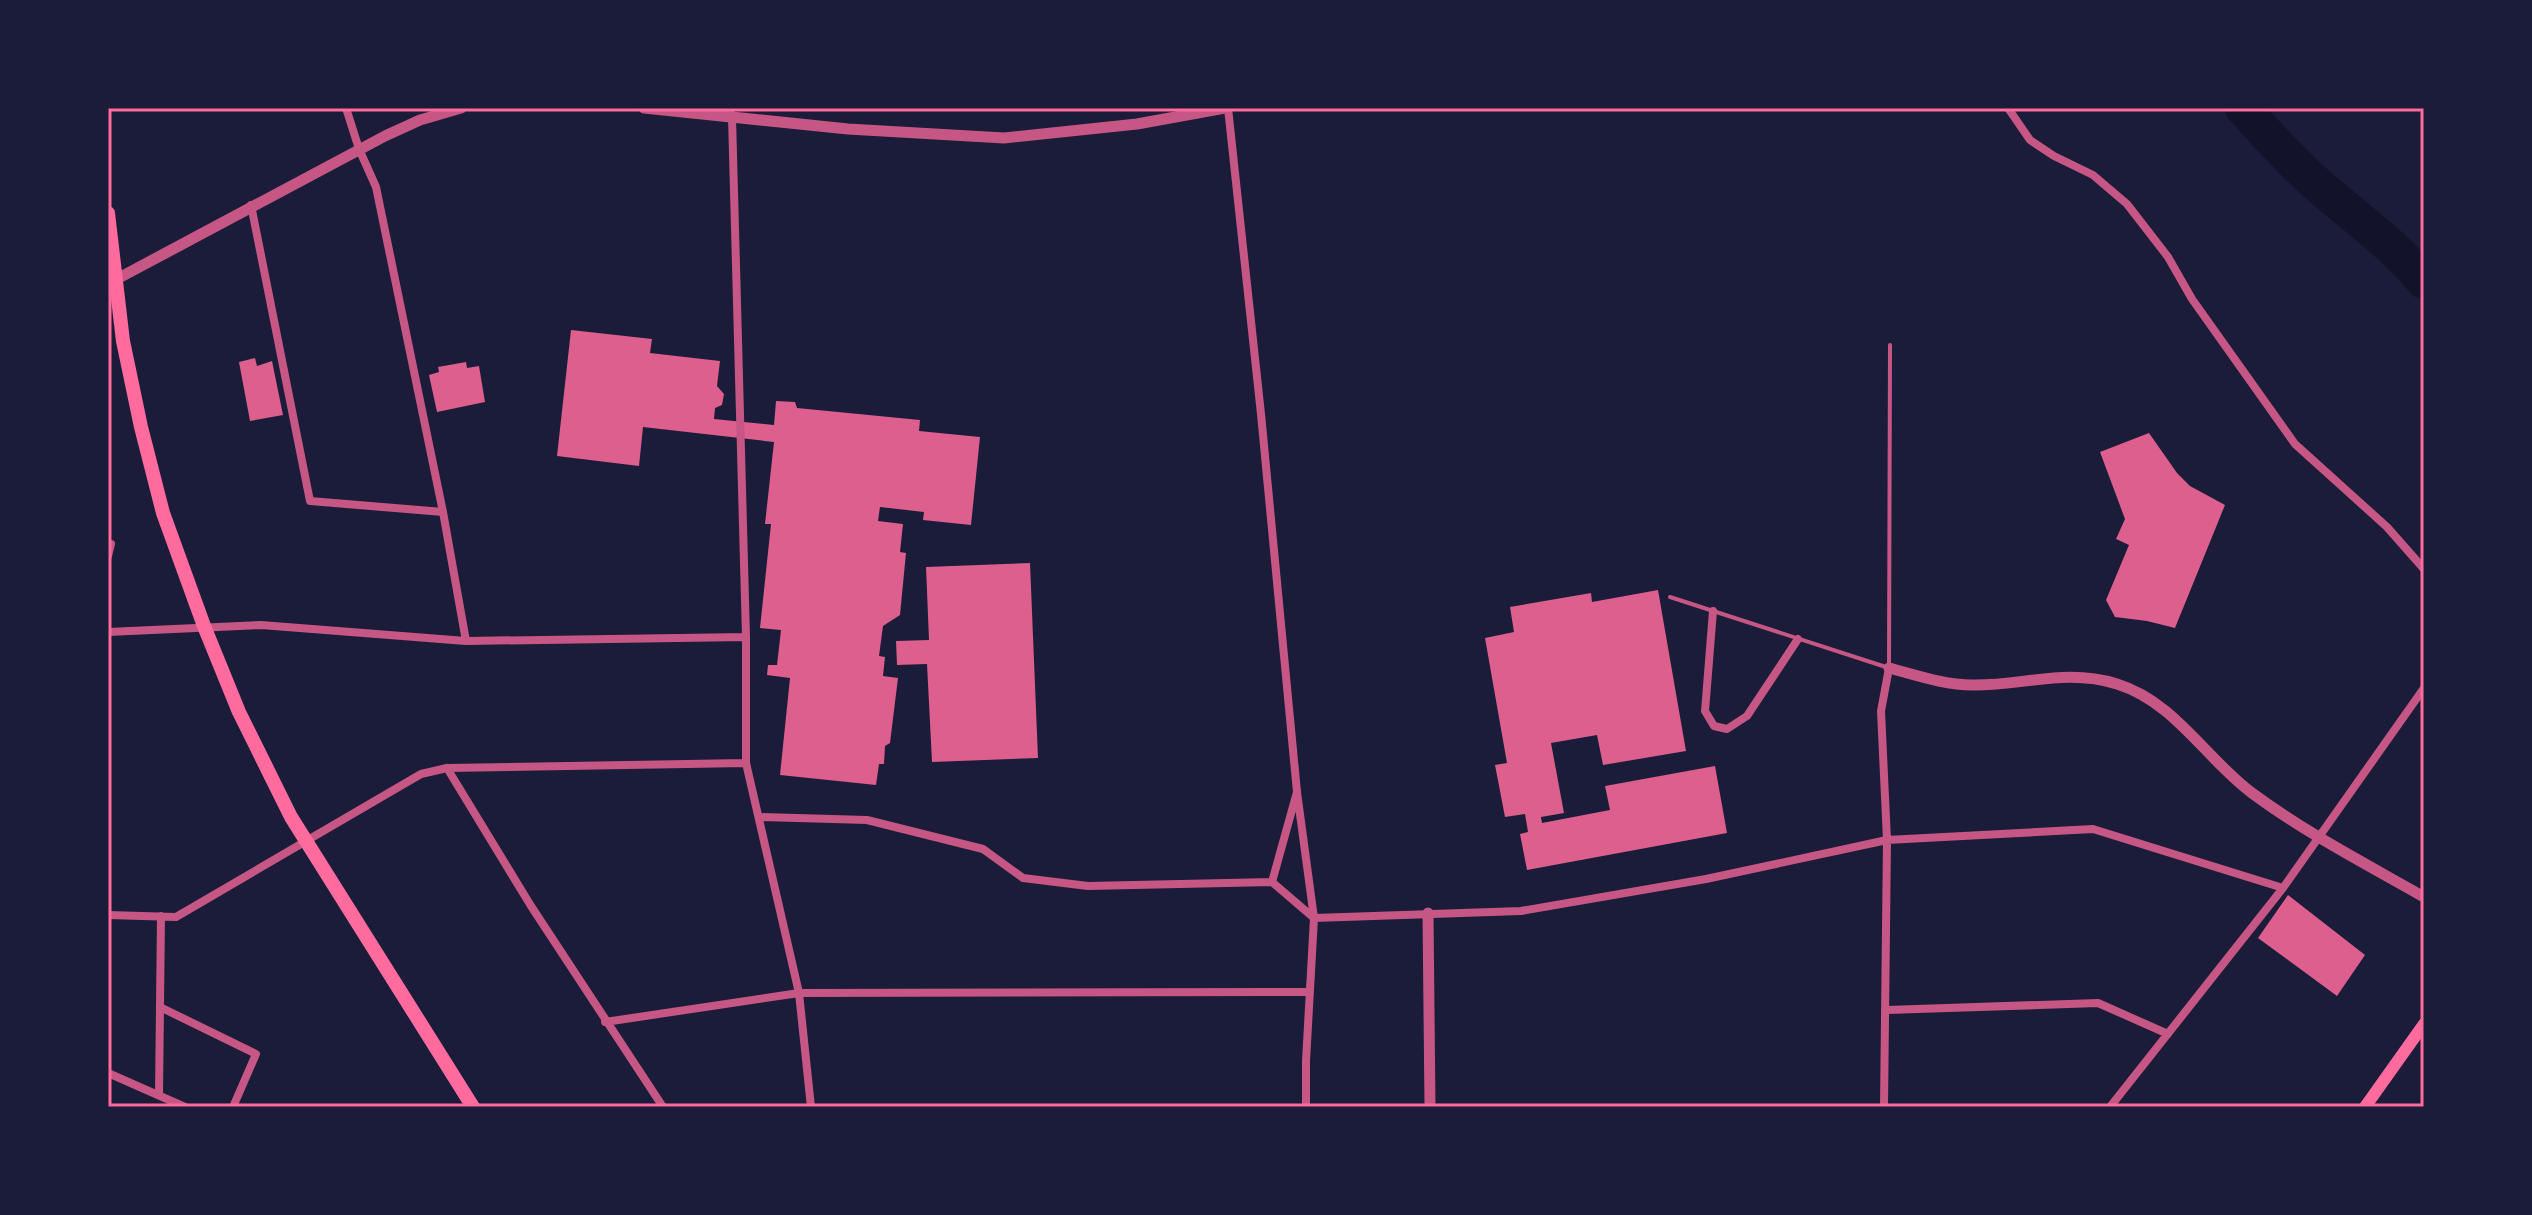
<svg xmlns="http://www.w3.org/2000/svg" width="2532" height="1215" font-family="'Titillium Web',sans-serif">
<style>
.water{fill:#12122b}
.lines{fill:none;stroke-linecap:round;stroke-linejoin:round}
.river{stroke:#12122b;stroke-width:36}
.building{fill:#dd5f8e}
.service{stroke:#c65784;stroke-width:4}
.minor{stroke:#c65784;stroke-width:8}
.tertiary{stroke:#c65784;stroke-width:11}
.secondary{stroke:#ff6b9d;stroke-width:12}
.trunk{stroke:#ff6b9d;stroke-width:14}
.neatline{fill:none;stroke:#ff6b9d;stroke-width:3}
</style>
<rect width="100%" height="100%" fill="#1b1b3a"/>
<!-- water -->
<path class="water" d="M2234,108H2251L2277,138L2334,192L2326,201L2269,147Z"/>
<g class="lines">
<!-- river -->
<path class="river" d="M2243,108C2271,139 2299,170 2332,197C2363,223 2398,249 2424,281"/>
</g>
<!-- building -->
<path class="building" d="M571,330L652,339L650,353L720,361L717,386L724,394L722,405L715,408L714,419L774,425L776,401L795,402L797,408L920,420L919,431L980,437L971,525L923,520L924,512L880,507L878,521L903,524L900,552L906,553L900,615L883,626L879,656L885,657L883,676L898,678L890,743L885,746L884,764H879L876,785L780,775L790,678L767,675L768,665H777L781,630L760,628L771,524H765L774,442L643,427L639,466L557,456Z
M255,358L257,366L272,361L283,415L250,421L239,362Z
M466,362L467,368L479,366L485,402L437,412L429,375L439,372L438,367Z
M2149,433L2177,473L2190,486L2225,505L2175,628L2147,621L2115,617L2106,600L2129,545L2116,539L2125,519L2100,452Z
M1030,563L1038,758L932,762L927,664L897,665L896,641L929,640L926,567Z
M1658,590L1686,751L1603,765L1597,735L1551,743L1564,813L1541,817L1542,823L1610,810L1605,786L1715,766L1727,833L1527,870L1520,834L1528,832L1525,814L1505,817L1495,765L1507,763L1485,638L1514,632L1510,607L1591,593L1592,602Z
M2288,895L2365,955L2337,996L2258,938Z"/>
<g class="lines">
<!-- service -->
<path class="service" d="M1670,597L1889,668L1890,345"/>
<!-- minor -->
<path class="minor" d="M346,108L359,149L376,187L443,512L466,641
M729,108L732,117L746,637V763L799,993L811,1107
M1228,108L1261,414L1297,792L1314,918L1306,1061V1107
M2008,108L2030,140L2054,156L2093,175L2127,204L2168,257L2192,299L2295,444L2387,527L2424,569
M251,205L310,501L443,512
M108,556L111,544
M1713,611L1705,711L1714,726L1727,729L1747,716L1798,639
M108,632L261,625L466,641L746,637
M447,768L531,906L663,1107
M1297,792L1272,882L1314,918L1521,911L1706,879L1887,840L2093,829L2283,888
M759,817L867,820L983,849L1023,878L1088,886L1272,882
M108,915L176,917L421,774L447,768L746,763
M160,1007L256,1054L233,1107
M1887,1010L2098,1003L2168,1034
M605,1022L799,993L1310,992
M108,1073L185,1107
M159,1095L161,916
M1884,1107L1887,840L1881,711L1889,668
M2110,1107L2283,888L2424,688"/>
<!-- tertiary -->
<path class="tertiary" d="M644,108L848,129L1004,138L1137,124L1225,108
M115,280L385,136L420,120L461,108
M1889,668C1916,675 1944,685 1972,685C2022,686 2065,668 2117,684C2175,702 2205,758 2252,793C2306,833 2366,864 2424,897
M1428,913L1430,1107"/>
<!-- secondary -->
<path class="secondary" d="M2365,1107L2424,1024"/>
<!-- trunk -->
<path class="trunk" d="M108,213L123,341L141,427L163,513L204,626L239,712L291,817L473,1107"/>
</g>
<!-- border -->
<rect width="2532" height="1215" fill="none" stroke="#1b1b3a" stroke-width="220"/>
<rect x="110" y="110" width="2312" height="995" class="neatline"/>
</svg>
